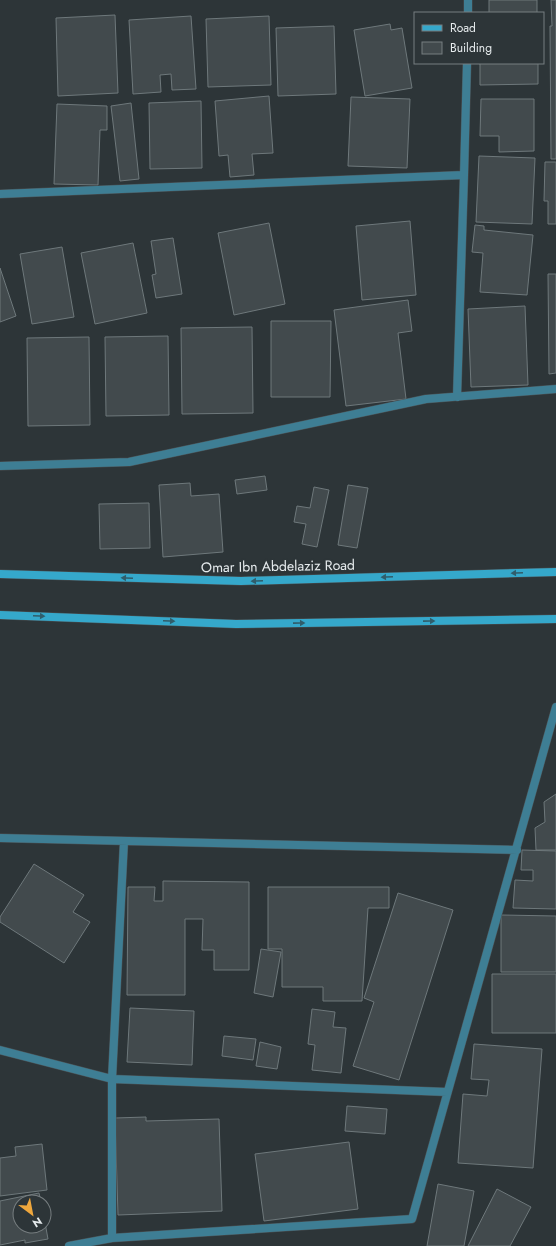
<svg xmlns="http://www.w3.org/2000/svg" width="556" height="1246" font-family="Jost,sans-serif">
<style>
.building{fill:#424a4d;stroke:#6e787b}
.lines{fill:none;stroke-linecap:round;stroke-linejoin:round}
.minor-casing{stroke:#4b5255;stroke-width:9}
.secondary-casing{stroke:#4b5255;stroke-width:9}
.minor{stroke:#3e7e94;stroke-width:8}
.secondary{stroke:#35a8cb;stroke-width:8}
.oneway{fill:#305d6b}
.labels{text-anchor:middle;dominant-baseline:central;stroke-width:4;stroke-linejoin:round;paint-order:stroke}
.street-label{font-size:14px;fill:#e6ebed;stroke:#2d3538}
</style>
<rect width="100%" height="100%" fill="#2d3538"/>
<!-- building -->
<path class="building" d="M489,0H537V13H489Z
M551,0H556V159H551L550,26H552Z
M115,15L118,93L58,96L56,18Z
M191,16L196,89L172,90L171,74L160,75L161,92L133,94L129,20Z
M269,16L271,85L208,87L206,19Z
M390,24L391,30L402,28L412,88L365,96L354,30Z
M334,26L336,94L278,96L276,28Z
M478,63H538V84L480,85V64Z
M269,96L273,153L252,154L254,175L230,177L228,155L219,156L215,101Z
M351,97L410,99L407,168L348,166Z
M481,99H534V151L499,152V136H480Z
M201,101L202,168L150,169L149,103Z
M131,103L139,179L120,181L111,106Z
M57,104L107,106V130H100L98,185L54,184Z
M479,156L535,158L532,224L476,222Z
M545,162H556V224H548V201H544Z
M410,221L416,295L362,300L356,226Z
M269,223L285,304L234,315L218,233Z
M475,225L484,226V230L533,235L527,295L480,292L483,253L472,252Z
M173,238L182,294L156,298L152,275L156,274L151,241Z
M133,243L147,313L95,324L81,253Z
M62,247L74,317L32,324L20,254Z
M0,268L16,316L0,322Z
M548,274H556V373L549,374Z
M408,300L412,331L398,333L406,399L346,406L334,310Z
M525,306L528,385L471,387L468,309Z
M271,321H331L330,397H271Z
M252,327L253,413L182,414L181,328Z
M168,336L169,415L106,416L105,337Z
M89,337L90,425L28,426L27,338Z
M265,476L267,490L237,494L235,480Z
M190,483L191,496L219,494L223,552L163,557L159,485Z
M348,485L368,488L357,548L338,545Z
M314,487L329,490L317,547L302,544L306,524L294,522L297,506L310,508Z
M149,503L150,548L100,549L99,504Z
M556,794V850H536L535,828L545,822L544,802Z
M522,850L556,851V909L513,908L515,880L533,881V870H521Z
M34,864L84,895L73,912L90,922L64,963L0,922V917Z
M163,881L249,882V970H214V950H202L203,919H185V995H127L128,887H155L154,901H163Z
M268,887H389V908H368L362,1001H323V987H282V949H268Z
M398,893L453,910L399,1080L353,1066L374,1002L364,998Z
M501,915L556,916V972H501Z
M261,949L281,952L273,997L254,993Z
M492,974H556V1033H492Z
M130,1008L194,1011L192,1065L127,1062Z
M312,1009L335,1012L333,1027L346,1028L341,1073L312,1070L315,1045L308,1044Z
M224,1036L256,1039L253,1060L222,1056Z
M260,1042L281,1047L277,1069L256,1066Z
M474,1044L542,1049L533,1168L458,1163L463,1094L487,1096L489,1080L471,1079Z
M347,1106L387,1109L385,1134L345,1131Z
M146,1117V1121L219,1119L222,1211L118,1215L115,1118Z
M349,1142L358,1209L264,1221L255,1154Z
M42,1144L47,1190L0,1196V1158L16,1156L15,1147Z
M438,1184L474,1191L464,1246H427Z
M497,1189L531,1207L510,1246H468Z
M39,1193L41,1202H20V1226H44V1217L48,1239L25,1243V1240L0,1245V1201Z"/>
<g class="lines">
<!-- minor casing -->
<g class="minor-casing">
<path id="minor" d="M468,13V0
M0,194L464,175
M457,397L464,175L467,63
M0,466L129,462L426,399L556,389
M0,838L517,850
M0,1050L112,1079L447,1092
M112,1238V1079L124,841
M69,1246L112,1238L412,1219C459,1048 509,878 556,707"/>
</g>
<!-- secondary casing -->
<g class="secondary-casing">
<path id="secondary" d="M0,574L241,581L556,572
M0,615L236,624L556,619"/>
</g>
<!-- minor -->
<use href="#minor" class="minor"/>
<!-- secondary -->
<use href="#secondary" class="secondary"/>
</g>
<!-- one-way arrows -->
<defs><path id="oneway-solid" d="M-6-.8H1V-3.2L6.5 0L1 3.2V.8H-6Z"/></defs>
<g class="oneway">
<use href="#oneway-solid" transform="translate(517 573) rotate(178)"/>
<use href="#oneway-solid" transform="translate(387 577) rotate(178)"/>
<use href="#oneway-solid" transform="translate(127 578) rotate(-178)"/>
<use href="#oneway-solid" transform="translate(257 581) rotate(178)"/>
<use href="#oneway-solid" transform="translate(39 616) rotate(2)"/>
<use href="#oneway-solid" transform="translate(169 621) rotate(2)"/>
<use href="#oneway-solid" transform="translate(429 621) rotate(-1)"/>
<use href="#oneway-solid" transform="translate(299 623) rotate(-1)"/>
</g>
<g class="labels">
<!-- street labels -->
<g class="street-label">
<text transform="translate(278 566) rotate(-1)">Omar Ibn Abdelaziz Road</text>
</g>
</g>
<!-- legend -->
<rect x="414" y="12" width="130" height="52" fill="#2d3538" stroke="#777e80"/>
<rect x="422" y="25" width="20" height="6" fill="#35a8cb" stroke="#777e80"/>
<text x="450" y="32" font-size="12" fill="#e6ebed">Road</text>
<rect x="422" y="42" width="20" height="12" fill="#424a4d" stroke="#777e80"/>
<text x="450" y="52" font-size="12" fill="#e6ebed">Building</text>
<!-- north arrow -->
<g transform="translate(32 1214) rotate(148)"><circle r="19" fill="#2d3538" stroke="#777e80"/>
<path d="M0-3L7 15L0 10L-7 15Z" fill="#eea73d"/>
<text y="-6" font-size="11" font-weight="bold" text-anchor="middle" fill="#e6ebed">N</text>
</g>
</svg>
